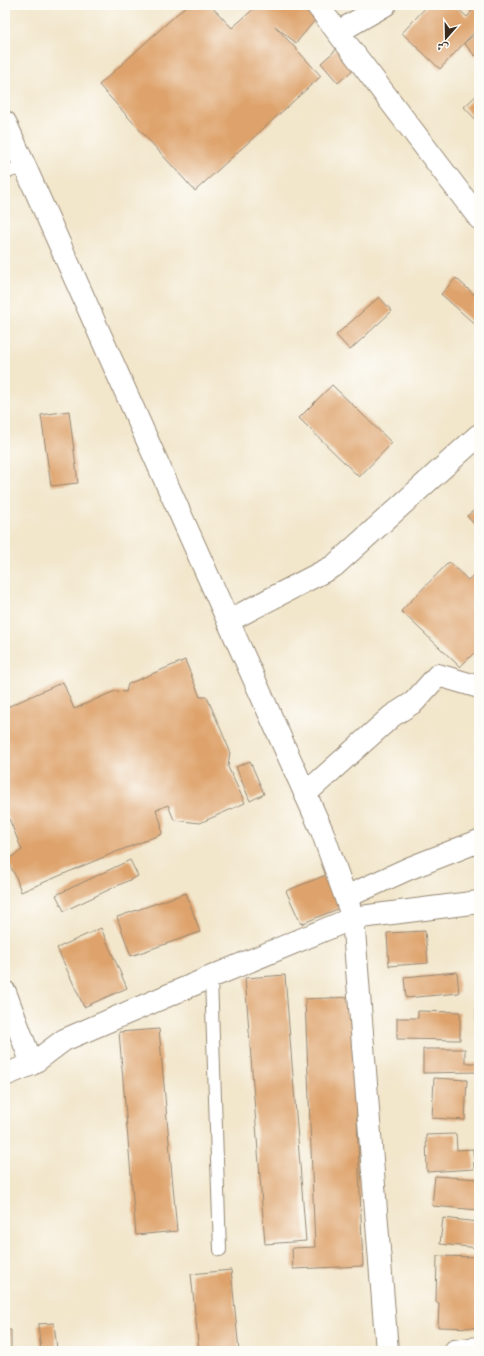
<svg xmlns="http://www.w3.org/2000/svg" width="484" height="1356" font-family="'Old Standard TT',Amiri,serif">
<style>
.building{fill:#dea36c}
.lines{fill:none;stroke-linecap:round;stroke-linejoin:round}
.lane-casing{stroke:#968874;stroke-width:14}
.street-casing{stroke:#968874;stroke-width:24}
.secondary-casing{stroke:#968874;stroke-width:24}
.lane{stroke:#fff;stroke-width:12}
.street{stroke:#fff;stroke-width:22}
.secondary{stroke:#fff;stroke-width:22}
</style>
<rect width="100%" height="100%" fill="#fdfcf7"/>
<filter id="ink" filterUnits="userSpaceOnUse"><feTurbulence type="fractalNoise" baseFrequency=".025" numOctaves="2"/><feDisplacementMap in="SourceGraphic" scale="8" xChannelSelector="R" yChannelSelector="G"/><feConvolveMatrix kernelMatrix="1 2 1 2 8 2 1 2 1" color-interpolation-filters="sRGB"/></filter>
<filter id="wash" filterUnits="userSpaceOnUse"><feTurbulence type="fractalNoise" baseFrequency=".012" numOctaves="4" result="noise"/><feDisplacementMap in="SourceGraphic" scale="16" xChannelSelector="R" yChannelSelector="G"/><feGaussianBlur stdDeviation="0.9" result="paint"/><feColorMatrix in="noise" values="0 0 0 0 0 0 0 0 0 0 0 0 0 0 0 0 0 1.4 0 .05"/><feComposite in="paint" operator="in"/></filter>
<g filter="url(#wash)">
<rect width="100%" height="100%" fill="#f2e6cb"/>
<g id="blocks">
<!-- building -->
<path class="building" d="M187,5H210L232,28L258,5H299L316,19L296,43L275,26L321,76L195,191L99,85Z
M428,5H454L467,17L472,11L462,5H476L473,10L479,5V27L440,69L402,33Z
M479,31V52L475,56L464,43Z
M338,48L355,68L338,83L321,63Z
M479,93V123L464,107Z
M456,278L479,299V328L441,294Z
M379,297L392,311L350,350L336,335Z
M332,385L392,443L359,477L299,418Z
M69,411L78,483L51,486L41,415Z
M479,506V530L467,516Z
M449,562L468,580L478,571L479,572V658L474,653L460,667L401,611Z
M185,660L200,697H207L230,751L228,767L245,803L200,823L174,820L168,805L156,810L161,823L162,834L111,854L21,892L16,877L7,860L22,850L5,809V708L63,682L74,709L115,691L126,692L128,684Z
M250,761L264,794L250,801L236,767Z
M130,860L138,876L64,911L56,895Z
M326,875L340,908L301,924L286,891Z
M186,893L200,932L131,956L117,917Z
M101,928L127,988L84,1007L57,948Z
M425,931L428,963L389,966L387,933Z
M457,972L459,993L406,998L404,977Z
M285,975L306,1241L265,1244L245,978Z
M352,997L363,1266L293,1269L292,1248L315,1247L305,999Z
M476,1007H479V1035H476Z
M418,1011L460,1012V1040L397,1039V1018H418Z
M159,1029L177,1231L136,1235L119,1032Z
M423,1049H465V1063H479V1072L423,1073Z
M434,1078L467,1080L465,1120L432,1118Z
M456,1134L457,1150L473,1149L474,1169L427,1172L426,1135Z
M435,1176L479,1179V1210L432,1206Z
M443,1218L479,1222V1248L440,1244Z
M437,1256L479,1257V1328L438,1327L439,1303L436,1302Z
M231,1270L239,1351H199L191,1274Z
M54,1323L57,1349L41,1351L38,1324Z
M5,1330H11V1351H5Z"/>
</g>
</g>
<g filter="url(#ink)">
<use href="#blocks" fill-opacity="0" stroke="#968874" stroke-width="1"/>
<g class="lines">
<!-- lane casing -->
<g class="lane-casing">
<path id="lane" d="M5,173L24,166
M211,977L220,1250"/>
</g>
<!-- street casing -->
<g class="street-casing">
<path id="street" d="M317,5L479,218
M338,32L385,5
M228,621L334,566L479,435
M305,794L392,716L414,702L438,675L479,687
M346,897L410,868L479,841
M5,992L32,1064
M5,1075L32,1064L64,1040L211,977L353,918L479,902
M455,1351L479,1348"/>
</g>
<!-- secondary casing -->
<g class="secondary-casing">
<path id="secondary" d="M5,122L322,831L353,918L387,1351"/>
</g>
<!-- lane -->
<use href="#lane" class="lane"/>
<!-- street -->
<use href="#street" class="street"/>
<!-- secondary -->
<use href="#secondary" class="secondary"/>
</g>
</g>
<!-- margin -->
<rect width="484" height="1356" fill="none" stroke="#fdfcf7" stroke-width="20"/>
<!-- north arrow -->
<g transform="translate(446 38) rotate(200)" stroke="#fdfcf7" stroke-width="3" paint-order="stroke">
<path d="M0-3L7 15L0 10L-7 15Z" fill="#3b2a1e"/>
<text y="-6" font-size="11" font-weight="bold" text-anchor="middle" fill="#3b2a1e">ش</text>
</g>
</svg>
